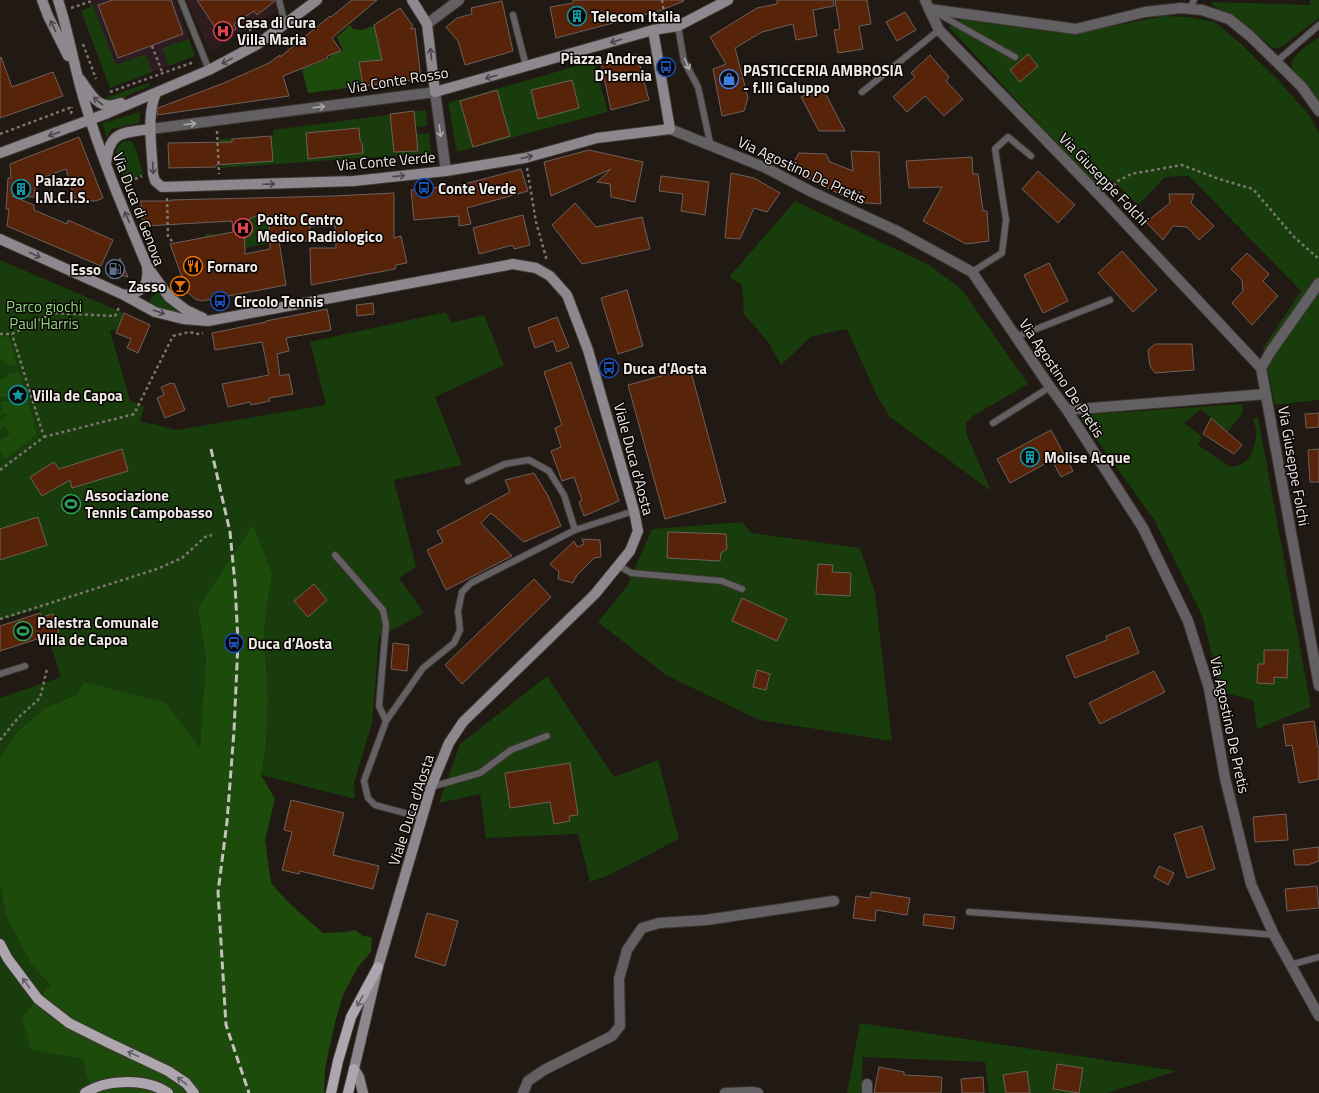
<svg xmlns="http://www.w3.org/2000/svg" width="1319" height="1093" font-family="'Titillium Web',sans-serif">
<style>
.education{fill:#2e1c22}
.medical{fill:#2f1c1f}
.green{fill:#183c0b}
.forest{fill:#1d4b0c}
.building{fill:#57240a;stroke:#6d615c;fill-rule:evenodd}
.lines{fill:none;stroke-linecap:round;stroke-linejoin:round}
.lane-casing{stroke:#3e3630;stroke-width:8}
.street-casing{stroke:#3e3630;stroke-width:12}
.secondary-casing{stroke:#3e3630;stroke-width:12}
.primary-casing{stroke:#3e3630;stroke-width:12}
.path{stroke:#7b746f;stroke-width:2.5;stroke-dasharray:3 3;stroke-linecap:butt}
.lane{stroke:#636064;stroke-width:6}
.street{stroke:#636064;stroke-width:10}
.secondary{stroke:#8d878e;stroke-width:10}
.primary{stroke:#ada6ae;stroke-width:10}
.rail{stroke:#c7c1bd;stroke-width:3;stroke-dasharray:8 4;stroke-linecap:butt}
.oneway{stroke:#4a4649}
.oneway2{stroke:#afabab}
.oneway3{stroke:#635e62}
.labels{text-anchor:middle;dominant-baseline:central;stroke-width:3;stroke-linejoin:round;paint-order:stroke}
.poi-label{font-size:15px;font-weight:bold;fill:#eee9e5;stroke:#080504;text-anchor:start}
.street-label{font-size:15px;fill:#eee9e5;stroke:#080504}
.park-label{font-size:15px;fill:#93d680;stroke:#080504}
</style>
<rect width="100%" height="100%" fill="#211913"/>
<!-- education -->
<path class="education" d="M91,0H175L195,56L110,88L81,11L90,7L92,3Z"/>
<!-- medical -->
<path class="medical" d="M187,0H276L279,10L210,52Z"/>
<!-- green -->
<path class="green" d="M1310,0H1319V18L1283,46L1277,48H1273L1236,18L1212,5L1211,2L1310,5Z
M92,3L116,65L146,54L152,72L110,88L81,11L90,7Z
M1163,16L1189,17L1215,22L1240,43L1278,80L1310,116L1319,133V400L1275,405L1263,348L1301,291L1189,176L1165,177L1138,205L1112,180L1101,191L949,27L961,19L1074,34Z
M1319,37V104L1293,72C1292,69 1291,65 1292,62C1294,54 1312,42 1319,37Z
M189,39L195,56L169,66L162,48Z
M594,61L608,112L457,152L448,103Z
M148,83L150,86L130,94L121,100L107,101L106,98Z
M426,110L427,126L416,127L417,134L429,133L431,153L221,168L220,139L273,136V130Z
M140,112L139,123L111,129L107,138L102,123Z
M124,141H131L136,149L143,174L126,182C120,170 115,160 117,147Z
M795,201L929,265L952,282L963,291L1028,384L973,416L966,423V433L991,491L890,417L877,396L847,329L812,336L781,365L768,342L744,314L742,285L729,277Z
M256,216H269L282,241L207,255L205,234H213V240L244,241V224L249,219Z
M0,260L124,313L117,329L110,331L130,400L144,407L140,421L177,430L326,405L310,342L446,312L451,323L484,315L504,365L435,397L462,465L394,480L416,567L399,578L424,613L379,637L372,723L354,783L355,799L261,775L266,744L268,697L264,630L272,574L198,608L206,657L200,747L166,703L76,695L45,708L16,733L0,758V698L61,677L39,609L0,620Z
M157,286L189,317L162,310L146,304L154,295Z
M1242,404L1243,413L1227,432L1201,409L1184,423L1202,437L1198,445L1231,467C1235,466 1242,465 1246,461C1256,451 1259,432 1253,419L1258,417L1311,707L1257,729L1253,700L1221,692L1202,615L1155,521L1079,415Z
M742,522L752,533L860,548L875,593L892,741L759,720L666,675L598,622L627,586L652,529Z
M547,676L614,777L658,760L679,839L607,876L590,882L578,834L486,838L480,794L439,803L460,744Z
M0,884L6,916L31,964L50,985L22,1017L84,1059L87,1077L92,1093H0Z
M860,1023L1177,1071L1107,1093H989L985,1062L863,1057L861,1093H847Z"/>
<!-- forest -->
<path class="forest" d="M350,25L353,29L361,30L374,26L382,60L359,62L362,86L308,93L302,69L328,59L333,54L343,51L337,37Z
M0,336L9,337L17,365H8L6,362L0,359Z
M19,372L26,396L0,397V380L6,378L9,373Z
M28,401L37,434L5,459L0,452V439H3L10,433L4,426L0,429V422L7,415L4,413L0,416V413L2,411L0,402Z
M253,525L272,574L264,630L268,697L266,744L261,775L275,799L265,840L271,883L290,904L323,933L346,932L355,930L363,936L372,937L371,952L358,967L343,995L335,1022L325,1069L324,1093H92L87,1077L83,1059L31,1049L22,1017L50,985L31,964L6,916L0,884V758L16,733L45,708L76,695L85,682L166,703L200,747L206,657L198,608Z"/>
<!-- building -->
<path class="building" d="M113,0H171L183,34L118,58L98,5Z
M197,0H275V1L257,15L254,11L234,24L236,29L222,38Z
M352,0H377L332,38L341,51L327,56L328,58L283,76L289,96L157,115L158,108L224,83L269,63L280,55V57L330,16L331,17Z
M573,0H683L684,1L659,11L556,38L550,7L573,3Z
M777,0H833L834,6L813,10L817,36L796,40L793,24L762,32L735,48L748,98L744,111L722,116L713,69L726,64L710,37L757,8L777,4Z
M835,0H867L871,24L859,26L863,49L838,53L834,30L840,29Z
M502,1L513,51L465,65L458,41L446,27L457,18L472,14L471,8Z
M400,8L413,26L410,29L415,28L421,79L363,86L359,62L382,60L374,25Z
M905,12L916,30L897,41L886,22Z
M637,54L649,100L611,110L601,63Z
M1028,54L1038,66L1020,82L1010,70Z
M930,55L949,77L946,81L963,99L944,116L925,96L907,112L893,97L915,77L911,73Z
M1,57L12,87L53,72L63,96L0,118V58Z
M572,80L579,108L538,119L531,90Z
M822,87L845,131H819L801,97Z
M497,90L510,136L473,147L460,101Z
M414,111L418,151L394,152L390,114Z
M359,128L360,141L362,143L363,153L308,159L306,133Z
M271,136L273,161L216,165V167L169,168L168,143L232,142V139Z
M79,137L103,198L96,201L75,200L66,169L36,180L34,197L12,196L34,205V210L67,224L68,220L113,240L101,266L7,226L9,209H6L8,178H11L10,164Z
M589,150L643,162L635,202L611,197L610,184L597,182L611,169L551,196L544,162Z
M851,151L879,152L881,204L855,202L790,169L799,153L826,154L830,162L853,171Z
M972,157L973,174H978L983,211H987L989,241L966,244L923,221L942,187L909,188L906,161Z
M521,169L528,191L467,208L471,224L459,226V216L414,220L411,190L461,185Z
M1038,171L1075,205L1058,223L1022,189Z
M731,173L754,178L780,193L767,212L754,208L740,239L725,238Z
M661,176L709,182L705,215L681,211L683,194L659,191Z
M394,193V238L401,236L407,263L396,265L395,269L311,285L310,248H336L335,226H310V241H279L286,285L202,301L195,299L186,291L178,294L173,280L182,277L170,244L233,232L232,221L145,226L138,207L142,206L140,201H171V200L334,196ZM256,216H269L270,249L245,254L244,224L249,219Z
M1169,194H1194L1191,203L1214,226L1199,240L1187,227L1173,226L1163,240L1146,222L1170,203Z
M575,203L596,227L642,217L650,249L582,264L552,225Z
M523,215L530,245L514,249L513,245L479,254L473,228Z
M1122,251L1157,290L1133,312L1098,273Z
M1247,253L1269,274L1263,281L1278,296L1252,325L1232,303L1243,291L1242,280L1231,269Z
M120,258L128,277L107,271Z
M1049,263L1068,301L1043,313L1024,275Z
M627,290L643,346L618,354L601,298Z
M373,303L374,314L357,316L356,305Z
M327,309L331,330L286,338L289,351L277,354L280,376L289,374L293,394L269,398L270,401L251,405L250,402L228,407L222,384L269,375L262,342L215,350L212,333L266,322V321Z
M124,313L150,325L138,353L127,348L131,339L116,333Z
M557,317L569,347L557,352L553,341L535,348L528,328Z
M1155,344H1192L1194,370L1155,373L1150,366L1148,350Z
M571,362L619,501L584,516L579,502L582,500L574,477L562,481L551,451L561,447L555,428L562,425L544,372Z
M690,368L726,502L665,519L628,385Z
M171,383V384L174,383L185,410L165,418L157,398L164,395L161,387Z
M1319,413V427L1306,428L1305,414Z
M1211,418L1242,445L1234,454L1203,434Z
M1051,430L1073,471L1061,477L1052,460L1010,483L997,459Z
M122,449L128,471L72,488L70,480L42,496L30,477L54,462L59,469Z
M1319,449V482H1310L1308,450Z
M534,473L548,496L561,526L524,542L491,513L481,523L512,556L446,590L427,550L443,542L437,531L510,492L505,480Z
M38,517L47,545L0,560V529Z
M668,532L726,534L727,549L721,553L720,561L667,558Z
M582,539L600,540L601,557L594,558L577,575L573,583L558,579L559,572L550,564L574,541L577,547L584,544Z
M818,564L833,565L832,572L851,573L850,596L816,594Z
M534,579L551,597L462,684L445,665Z
M314,584L327,600L308,617L294,601Z
M742,598L787,619L777,641L732,621Z
M40,613L42,617L53,614L59,632L0,651V626Z
M1129,627L1139,653L1075,678L1066,656L1107,640L1106,636Z
M393,643L409,645L407,671L391,669Z
M1264,650H1288L1287,678L1274,677V684L1257,683L1258,664H1264Z
M757,670L770,674L766,690L753,687Z
M1154,671L1165,692L1100,724L1089,703Z
M1314,721L1318,747H1319V779L1299,783L1292,745L1286,746L1283,725Z
M570,763L578,815L569,816L570,821L554,824L550,802L510,808L505,773Z
M291,800L344,813L333,855L379,866L373,889L300,871L299,874L282,870L292,832L284,830Z
M1286,814L1288,840L1255,842L1253,817Z
M1202,826L1215,869L1187,878L1174,834Z
M1319,847V861L1308,865H1295L1293,850Z
M1159,866L1174,873L1168,885L1154,877Z
M1317,886L1319,908L1287,911L1285,889Z
M871,892L910,898L907,915L876,910L875,921L853,918L856,896L870,898Z
M427,913L458,921L445,966L415,957Z
M924,914L955,917L953,929L923,925Z
M1057,1064L1083,1068L1079,1093L1053,1089Z
M879,1067L904,1072V1075L942,1077L941,1093H874Z
M1027,1071L1030,1093H1006L1003,1075Z
M983,1077L984,1093H962L961,1079Z"/>
<g class="lines">
<!-- lane casing -->
<g class="lane-casing">
<path id="lane" d="M181,0L209,70
M279,0L285,24
M1190,9L1194,0
M935,12L1015,57
M513,15L526,66
M678,26L684,61L698,87L711,147
M1276,62L1319,25
M862,92L939,30
M972,272L1002,253L1006,220L995,149L1008,137L1031,156
M1016,337L1110,300
M993,423L1050,387
M468,481L505,464L529,460L549,471L564,495L575,530
M335,555L383,610L386,625L379,706L386,721
M618,565L631,573L722,581L742,589
M0,674L25,666
M431,787L480,773L511,750L547,736
M423,818L375,805L368,798L364,781L386,721L423,668L454,643L460,630L458,611L462,592L471,583L575,530L634,511
M969,912L1143,924L1274,935
M1290,965L1319,957"/>
</g>
<!-- street casing -->
<g class="street-casing">
<path id="street" d="M925,0L929,9L1076,29L1145,12L1181,8L1202,10L1229,19L1250,36L1302,87L1319,111
M929,9L939,30L1101,197L1261,368L1319,686
M427,24L459,0
M151,129L435,92L446,171
M670,129L766,168L812,192L897,231L972,272L1050,387L1067,410L1143,528L1188,621L1209,688L1225,778L1251,884L1274,935L1319,1016
M1261,368L1271,351L1319,283
M1067,410L1266,394
M867,1084V1093
M523,1093L528,1081L544,1070L612,1036L620,1026L619,979L627,950L642,928L659,923L706,920L834,901
M725,1093L752,1092L758,1093"/>
</g>
<!-- secondary casing -->
<g class="secondary-casing">
<path id="secondary" d="M42,0L48,16L68,56
M58,0C69,33 74,67 84,100C101,157 124,211 147,266C149,285 143,293 124,295
M412,0L427,24L435,92L653,30L678,26L728,0
M80,79C92,95 98,112 121,103
M156,93C146,116 152,148 153,174L155,181L162,187L354,181L446,171L525,158L597,138L670,129L653,30
M0,153L108,113L209,70L258,44L317,0
M106,164C109,130 123,133 151,129
M0,239L124,295L155,312L183,319L208,321L513,264L536,268L550,276L567,295L588,350L634,511L638,531L630,551L595,594L463,722L449,743L431,787L378,967L354,1069L359,1077L363,1093
M147,266L169,297L186,310L203,318"/>
</g>
<!-- primary casing -->
<g class="primary-casing">
<path id="primary" d="M0,944L8,959L38,999L69,1023L109,1043L168,1071L186,1083L194,1093
M85,1093C106,1079 146,1078 168,1093
M331,1093L338,1061L351,1017L378,967
M348,1093L354,1069"/>
</g>
<!-- path -->
<path class="path" d="M662,0L665,18
M71,8L92,1
M243,18L252,33
M241,38L251,32
M83,44L96,79
M152,46L163,74
M110,92L194,62
M71,114L72,107
M217,131L219,174
M0,134L72,107
M527,168L536,222L547,261
M124,184L142,176
M1109,190L1118,181L1131,174L1182,165L1219,179L1253,189L1293,236L1319,259
M167,198L168,237L174,243
M0,334H12L53,313L115,316L120,305
M44,437L134,414L173,336L189,332L198,334L203,333
M0,470L44,437L12,334
M0,619L157,569L182,558L205,537L212,535
M0,740L18,718L40,698L47,669"/>
<!-- lane -->
<use href="#lane" class="lane"/>
<!-- street -->
<use href="#street" class="street"/>
<!-- secondary -->
<use href="#secondary" class="secondary"/>
<!-- primary -->
<use href="#primary" class="primary"/>
<!-- rail -->
<path class="rail" d="M211,449L230,532L235,584L238,642L234,731L227,822L218,892L226,1025L249,1093"/>
</g>
<!-- one-way arrows -->
<defs><path id="oneway-shaft" d="M-6 0H5M1.5-3L5.5 0L1.5 3" fill="none" stroke-width="1.6" stroke-linecap="round" stroke-linejoin="round"/></defs>
<g class="oneway">
<use href="#oneway-shaft" transform="translate(53 26) rotate(-116)"/>
<use href="#oneway-shaft" transform="translate(616 41) rotate(164)"/>
<use href="#oneway-shaft" transform="translate(431 54) rotate(-96)"/>
<use href="#oneway-shaft" transform="translate(227 61) rotate(152)"/>
<use href="#oneway-shaft" transform="translate(491 77) rotate(164)"/>
<use href="#oneway-shaft" transform="translate(98 101) rotate(-140)"/>
<use href="#oneway-shaft" transform="translate(54 134) rotate(160)"/>
<use href="#oneway-shaft" transform="translate(527 157) rotate(-14)"/>
<use href="#oneway-shaft" transform="translate(153 168) rotate(87)"/>
<use href="#oneway-shaft" transform="translate(399 176) rotate(-6)"/>
<use href="#oneway-shaft" transform="translate(269 184) rotate(-2)"/>
<use href="#oneway-shaft" transform="translate(127 217) rotate(-113)"/>
<use href="#oneway-shaft" transform="translate(35 255) rotate(25)"/>
<use href="#oneway-shaft" transform="translate(159 312) rotate(18)"/>
</g>
<g class="oneway2">
<use href="#oneway-shaft" transform="translate(687 64) rotate(67)"/>
<use href="#oneway-shaft" transform="translate(319 107) rotate(-7)"/>
<use href="#oneway-shaft" transform="translate(190 124) rotate(-7)"/>
<use href="#oneway-shaft" transform="translate(440 131) rotate(82)"/>
</g>
<g class="oneway3">
<use href="#oneway-shaft" transform="translate(26 983) rotate(-127)"/>
<use href="#oneway-shaft" transform="translate(360 1001) rotate(118)"/>
<use href="#oneway-shaft" transform="translate(133 1054) rotate(-155)"/>
<use href="#oneway-shaft" transform="translate(182 1081) rotate(-142)"/>
</g>
<!-- icons -->
<defs>
<g id="building-ring" transform="scale(1)"><circle r="9.5" fill="#080504" stroke="#0f9aa8" stroke-width="1.5"/><path d="M-4-6H4V6H1V3H-1V6H-4ZM-2.5-4.3h1.7v1.8h-1.7ZM.8-4.3h1.7v1.8H.8ZM-2.5-1h1.7V.8h-1.7ZM.8-1h1.7V.8H.8Z" fill="#0f9aa8"/></g>
<g id="hospital-ring" transform="scale(1)"><circle r="9.5" fill="#080504" stroke="#e0444e" stroke-width="1.5"/><path d="M-5-5h3v3.5h4V-5h3V5h-3V1.5h-4V5h-3Z" fill="#e0444e"/></g>
<g id="bus-ring" transform="scale(1)"><circle r="9.5" fill="#080504" stroke="#1a4fb4" stroke-width="1.5"/><path d="M-5-6H5V4H4V6H2V4H-2V6H-4V4H-5ZM-3.5-4V0h7V-4ZM-3.5 1.2v1.5H-2V1.2ZM2 1.2v1.5H3.5V1.2Z" fill="#1a4fb4"/></g>
<g id="shop-ring" transform="scale(1)"><circle r="9.5" fill="#080504" stroke="#3f7fe0" stroke-width="1.5"/><path d="M-5-2.5h2.3a2.7 3.5 0 0 1 5.4 0H5L5.5 6h-11ZM-1.5-2.5h3a1.5 2.3 0 0 0-3 0Z" fill="#3f7fe0"/></g>
<g id="restaurant-ring" transform="scale(1)"><circle r="9.5" fill="#080504" stroke="#e8710a" stroke-width="1.5"/><path d="M-5-6h1v4h1v-4h1v4h1v-4h1v5L-1.5 .5V6h-2V.5L-5-1ZM5-6V6H3V1.5H1.5Q1.5-4 5-6Z" fill="#e8710a"/></g>
<g id="fuel-ring" transform="scale(1)"><circle r="9.5" fill="#080504" stroke="#5c6f8a" stroke-width="1.5"/><path d="M-5.5-6h7V0h2V4h1.3V-2.5L3-4.5l.8-.8L6-3V5H2.5V1h-1V6h-7ZM-4.2-4.7v3.2H.2V-4.7Z" fill="#5c6f8a"/></g>
<g id="bar-ring" transform="scale(1)"><circle r="9.5" fill="#080504" stroke="#e8710a" stroke-width="1.5"/><path d="M-6-5H6L.8 .8V4.5H3.5V6h-7V4.5H-.8V.8Z" fill="#e8710a"/></g>
<g id="sight-ring" transform="scale(1)"><circle r="9.5" fill="#080504" stroke="#0f9aa8" stroke-width="1.5"/><path d="M0-6L1.8-2.2L6-1.7L2.9 1.2L3.7 5.4L0 3.3L-3.7 5.4L-2.9 1.2L-6-1.7L-1.8-2.2Z" fill="#0f9aa8"/></g>
<g id="stadium-ring" transform="scale(1)"><circle r="9.5" fill="#080504" stroke="#2e9e5b" stroke-width="1.5"/><path d="M0-5a6.5 5 0 1 0 0 10a6.5 5 0 1 0 0-10ZM-3.5-1.8h7v3.6h-7Z" fill="#2e9e5b"/></g>
<g id="station-ring" transform="scale(1)"><circle r="9.5" fill="#080504" stroke="#1a4fb4" stroke-width="1.5"/><path d="M-3-6H3Q5-6 5-4V2Q5 4 3 4L4.5 6H3L1.5 4h-3L-3 6H-4.5L-3 4Q-5 4-5 2V-4Q-5-6-3-6ZM-3.5-4v3h7v-3ZM-3.5 1v1.5H-2V1ZM2 1v1.5H3.5V1Z" fill="#1a4fb4"/></g>
</defs>
<g fill-rule="evenodd">
<use href="#building-ring" x="577" y="16"/>
<use href="#hospital-ring" x="223" y="31"/>
<use href="#bus-ring" x="666" y="67"/>
<use href="#shop-ring" x="729" y="79"/>
<use href="#bus-ring" x="424" y="188"/>
<use href="#building-ring" x="21" y="189"/>
<use href="#hospital-ring" x="243" y="228"/>
<use href="#restaurant-ring" x="193" y="266"/>
<use href="#fuel-ring" x="115" y="269"/>
<use href="#bar-ring" x="180" y="286"/>
<use href="#bus-ring" x="220" y="301"/>
<use href="#bus-ring" x="609" y="368"/>
<use href="#sight-ring" x="18" y="395"/>
<use href="#building-ring" x="1030" y="457"/>
<use href="#stadium-ring" x="71" y="504"/>
<use href="#stadium-ring" x="23" y="631"/>
<use href="#station-ring" x="234" y="643"/>
</g>
<g class="labels">
<!-- poi labels -->
<g class="poi-label">
<text x="591" y="16">Telecom Italia</text>
<text x="237" y="22">Casa di Cura<tspan x="237" dy="17">Villa Maria</tspan></text>
<text x="652" y="58" text-anchor="end">Piazza Andrea<tspan x="652" dy="17">D'Isernia</tspan></text>
<text x="743" y="70">PASTICCERIA AMBROSIA<tspan x="743" dy="17">- f.lli Galuppo</tspan></text>
<text x="35" y="180">Palazzo<tspan x="35" dy="17">I.N.C.I.S.</tspan></text>
<text x="438" y="188">Conte Verde</text>
<text x="257" y="219">Potito Centro<tspan x="257" dy="17">Medico Radiologico</tspan></text>
<text x="207" y="266">Fornaro</text>
<text x="101" y="269" text-anchor="end">Esso</text>
<text x="166" y="286" text-anchor="end">Zasso</text>
<text x="234" y="301">Circolo Tennis</text>
<text x="623" y="368">Duca d'Aosta</text>
<text x="32" y="395">Villa de Capoa</text>
<text x="1044" y="457">Molise Acque</text>
<text x="85" y="495">Associazione<tspan x="85" dy="17">Tennis Campobasso</tspan></text>
<text x="37" y="622">Palestra Comunale<tspan x="37" dy="17">Villa de Capoa</tspan></text>
<text x="248" y="643">Duca d’Aosta</text>
</g>
<!-- street labels -->
<g class="street-label">
<text transform="translate(398 80) rotate(-9)">Via Conte Rosso</text>
<text transform="translate(386 161) rotate(-5)">Via Conte Verde</text>
<text transform="translate(802 170) rotate(25)">Via Agostino De Pretis</text>
<text transform="translate(1104 179) rotate(46)">Via Giuseppe Folchi</text>
<text transform="translate(139 209) rotate(69)">Via Duca di Genova</text>
<text transform="translate(1062 378) rotate(56)">Via Agostino De Pretis</text>
<text transform="translate(634 459) rotate(75)">Viale Duca d'Aosta</text>
<text transform="translate(1294 466) rotate(80)">Via Giuseppe Folchi</text>
<text transform="translate(1230 725) rotate(78)">Via Agostino De Pretis</text>
<text transform="translate(411 810) rotate(-72)">Viale Duca d'Aosta</text>
</g>
<!-- park labels -->
<g class="park-label">
<text x="44" y="306">Parco giochi<tspan x="44" dy="17">Paul Harris</tspan></text>
</g>
</g>
</svg>
